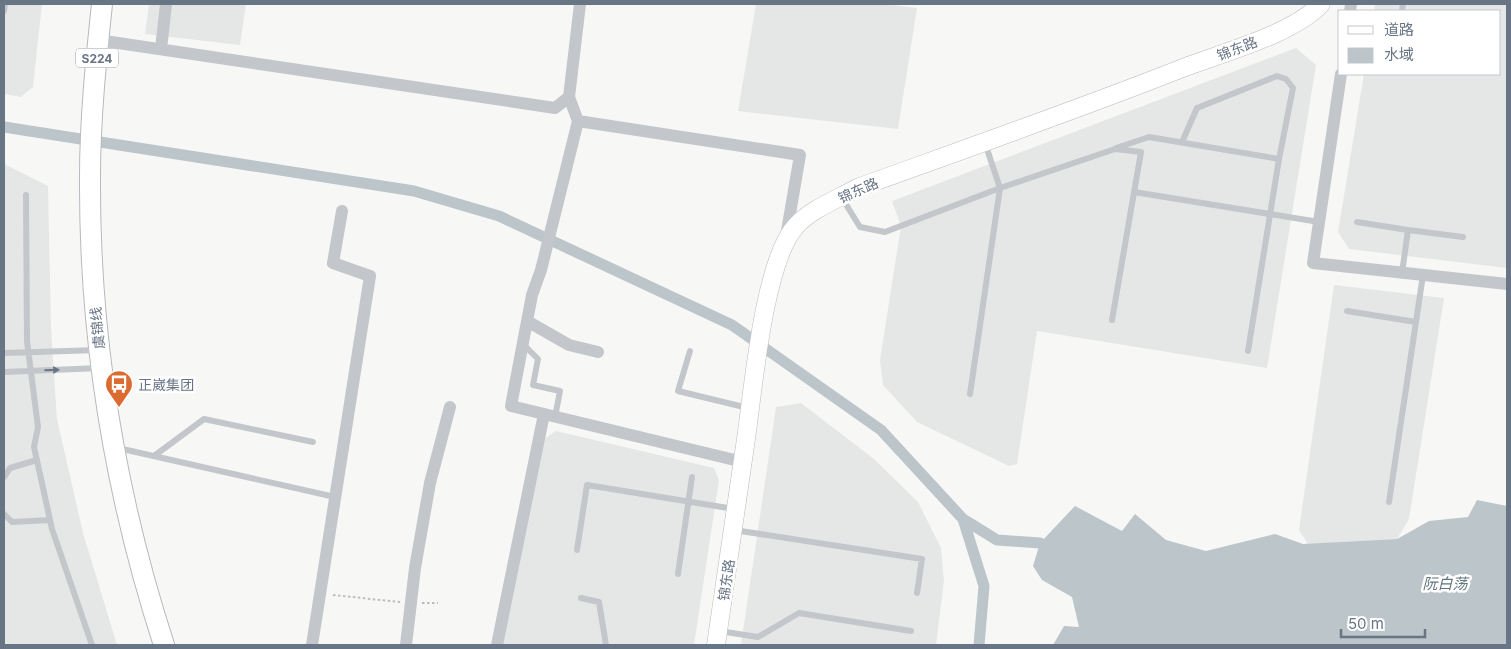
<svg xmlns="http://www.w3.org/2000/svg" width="1511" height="649" font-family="Inter,'Noto Sans SC',sans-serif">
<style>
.built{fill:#e5e7e6}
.water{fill:#bcc5ca}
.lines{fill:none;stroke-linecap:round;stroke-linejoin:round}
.canal{stroke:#bcc5ca;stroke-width:11}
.secondary-casing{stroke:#b6babf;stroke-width:19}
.primary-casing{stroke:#b6babe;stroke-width:22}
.path{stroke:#bbbdc0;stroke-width:2;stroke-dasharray:2.5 2.5;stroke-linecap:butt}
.lane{stroke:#c3c6ca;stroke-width:6}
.street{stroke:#c3c6ca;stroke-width:12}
.secondary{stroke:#fff;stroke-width:18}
.primary{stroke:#fff;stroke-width:20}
.oneway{fill:#687585}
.labels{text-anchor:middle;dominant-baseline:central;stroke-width:5;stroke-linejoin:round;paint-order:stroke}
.shield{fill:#fff;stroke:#959eaa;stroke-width:1}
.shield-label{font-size:12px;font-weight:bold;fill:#687585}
.street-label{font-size:14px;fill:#687585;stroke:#fff}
.poi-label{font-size:14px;fill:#687585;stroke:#fff;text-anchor:start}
.water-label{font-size:15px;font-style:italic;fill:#647680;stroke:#fff}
</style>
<rect width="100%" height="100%" fill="#f7f8f5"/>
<!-- built -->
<path class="built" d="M4,4H42L33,87L21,97L4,94Z
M149,4H246L240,45L145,34Z
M756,4H884L917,8L898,129L738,111Z
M1375,4H1507V268L1349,249L1338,232L1364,74H1500V11H1374Z
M1296,48L1316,65L1267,368L1037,331L1017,464L1009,466L917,422L883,385L880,360L901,226L892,201Z
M4,164L48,186L51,329L57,419L83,533L117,645H4Z
M1334,285L1444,298L1409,519L1397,539L1308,544L1299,530Z
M801,403L874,459L918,502L941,548L944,581L936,645H741L776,407Z
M556,431L714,468L719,480L694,645H497L538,443Z"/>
<!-- water -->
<path class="water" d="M1477,500L1507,506V645H1053L1064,626L1079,627L1072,597L1042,580L1033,566L1040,543L1075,506L1122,531L1135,514L1166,540L1206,551L1275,534L1303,544L1397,539L1429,521L1468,517Z"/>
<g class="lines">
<!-- canal -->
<path class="canal" d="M4,127L414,191L499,216L732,325L881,430L963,519L984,586L979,645
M963,519L997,540L1040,543"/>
<!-- secondary casing -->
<g class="secondary-casing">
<path id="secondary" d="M716,645C726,576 736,507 746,439C753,390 764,260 796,226C811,209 838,199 857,188C968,148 1079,109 1188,66C1226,52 1294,33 1321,4"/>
</g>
<!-- primary casing -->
<g class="primary-casing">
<path id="primary" d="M102,4C96,61 90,119 90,177C89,336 115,494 164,645"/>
</g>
<!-- path -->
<path class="path" d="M333,595L400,602
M422,603H438"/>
<!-- lane -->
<path class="lane" d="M4,11L5,4
M1402,11L1403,4
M1182,142L1197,108L1277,76L1286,79L1293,88L1279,159
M1116,148L1149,137L1279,159L1248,351
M1134,192L1319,222
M26,195L27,341L38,427L34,447L52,529L92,645
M842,198L860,227L885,232L1000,188L1115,149L1141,152L1112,320
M1357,222L1408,230
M1402,273L1408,230L1463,237
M1347,311L1416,322
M523,344L538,359L533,385L560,391L555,417
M690,351L678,391L748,408
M4,353L98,350
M4,372L100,368
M970,394L1000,188L985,143
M118,448L335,497
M154,456L204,419L313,442
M4,477L10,468L37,460
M1389,502L1423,275
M4,514L12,522L50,520
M734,530L922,559L917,593
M577,550L587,485L734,509
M678,574L692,477
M581,598L599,602L606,645
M719,631L758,637L799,613L911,631"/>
<!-- street -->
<path class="street" d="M1350,11L1351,4
M98,40L555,108L569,97L580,4
M161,49L166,4
M1341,74L1313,263L1507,284
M569,97L578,121L800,155L786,237
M578,121L541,270L532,295L511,406L743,462
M527,321L569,345L598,352
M312,645L370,276L333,263L342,211
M406,645L415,568L430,483L450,407
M497,645L544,414"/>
<!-- secondary -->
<use href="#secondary" class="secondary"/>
<!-- primary -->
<use href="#primary" class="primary"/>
</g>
<!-- one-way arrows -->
<defs><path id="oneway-solid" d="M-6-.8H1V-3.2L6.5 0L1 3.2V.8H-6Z" transform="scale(1.25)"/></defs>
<use class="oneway" href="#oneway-solid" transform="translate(52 370) rotate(-2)"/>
<!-- icons -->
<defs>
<g id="bus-pin" transform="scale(1.4375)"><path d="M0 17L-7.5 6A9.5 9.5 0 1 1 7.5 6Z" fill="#dc6b31" stroke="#fff"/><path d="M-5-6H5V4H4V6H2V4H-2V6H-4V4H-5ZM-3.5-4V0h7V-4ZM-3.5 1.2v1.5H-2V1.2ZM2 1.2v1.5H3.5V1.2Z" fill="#fff"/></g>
</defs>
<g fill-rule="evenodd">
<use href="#bus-pin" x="119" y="384"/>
</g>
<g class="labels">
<!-- shield labels -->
<rect class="shield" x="76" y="48.5" width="42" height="19" rx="4"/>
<g class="shield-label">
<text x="97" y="58">S224</text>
</g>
<!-- street labels -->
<g class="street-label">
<text transform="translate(1237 48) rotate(-21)">锦东路</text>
<text transform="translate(858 190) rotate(-24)">锦东路</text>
<text transform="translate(97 328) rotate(-95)">虞锦线</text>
<text transform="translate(726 580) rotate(-82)">锦东路</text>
</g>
<!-- poi labels -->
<g class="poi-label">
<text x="138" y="384">正崴集团</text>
</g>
<!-- water labels -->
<g class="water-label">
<text x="1445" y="583">阮白荡</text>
</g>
</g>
<!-- border -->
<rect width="1511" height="649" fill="none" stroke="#687585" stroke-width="10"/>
<!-- legend -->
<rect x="1338" y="10" width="162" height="65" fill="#ffffff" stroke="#c3c8ce"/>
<rect x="1348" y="26" width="25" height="8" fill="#ffffff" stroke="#c3c8ce"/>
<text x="1384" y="35" font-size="15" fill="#687585">道路</text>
<rect x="1348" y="48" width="25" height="15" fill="#bcc5ca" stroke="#c3c8ce"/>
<text x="1384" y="60" font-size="15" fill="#687585">水域</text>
<!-- scale -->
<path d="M1341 629v8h84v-8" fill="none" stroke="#687585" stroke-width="2.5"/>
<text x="1348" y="629" font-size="15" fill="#687585" stroke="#ffffff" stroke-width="4" paint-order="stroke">50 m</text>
</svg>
